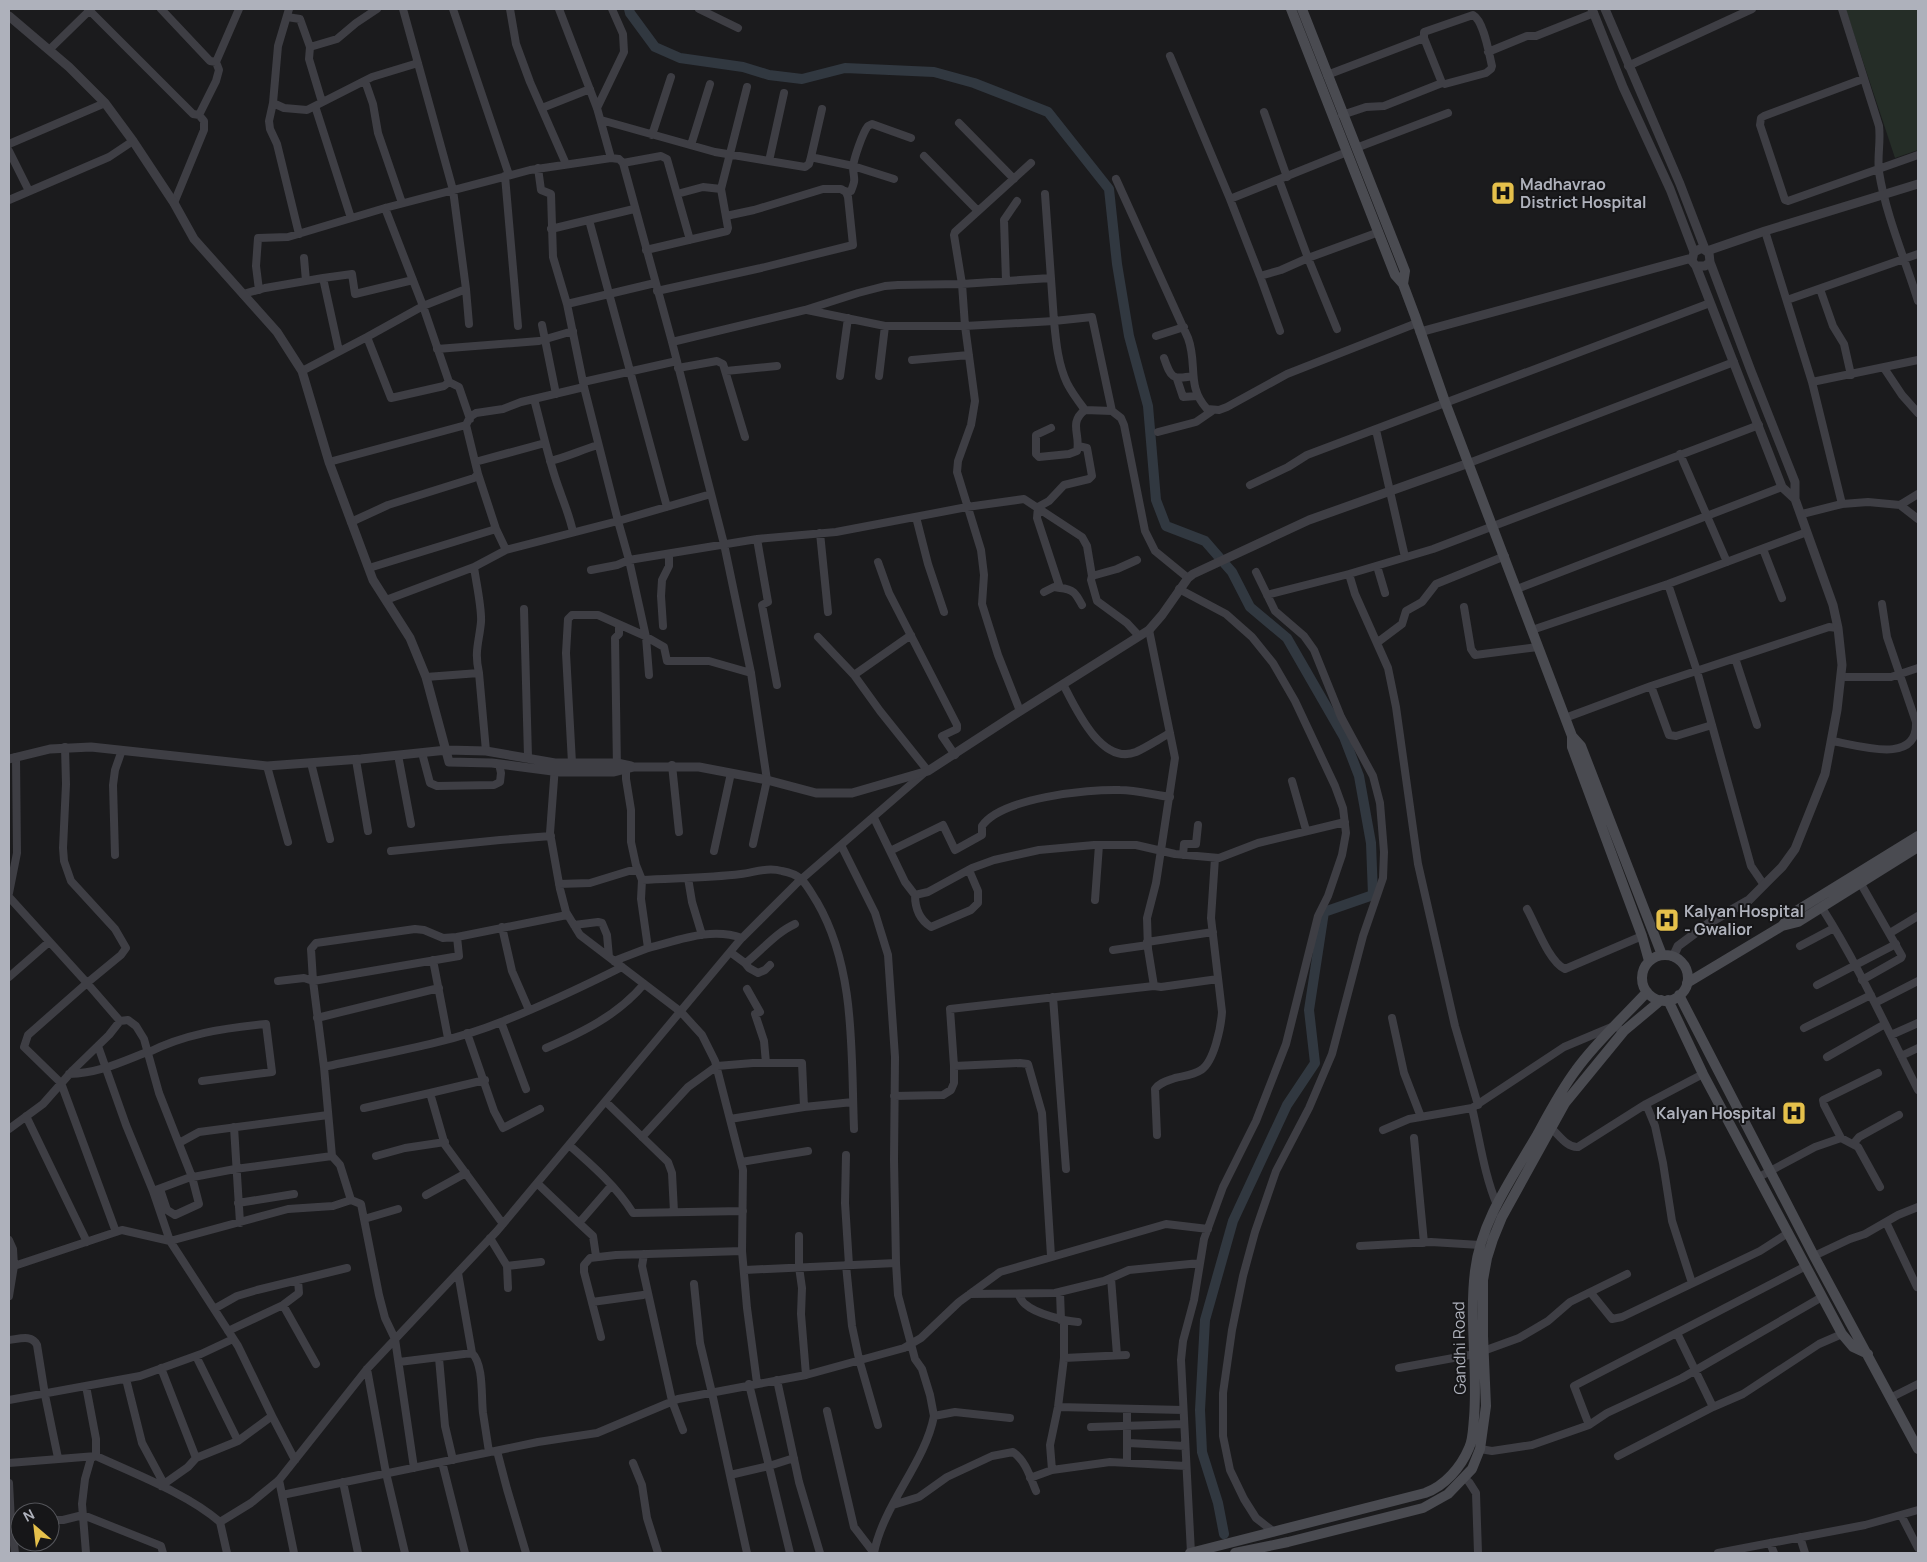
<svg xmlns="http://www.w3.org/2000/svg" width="1927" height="1562" font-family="Manrope,sans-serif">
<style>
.green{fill:#252d27}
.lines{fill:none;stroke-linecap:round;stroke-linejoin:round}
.canal{stroke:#313840;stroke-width:10}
.minor{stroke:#3e3e44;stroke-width:8}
.tertiary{stroke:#3e3e44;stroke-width:9}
.secondary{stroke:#4a4b51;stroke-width:10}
.labels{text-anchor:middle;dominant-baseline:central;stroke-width:4;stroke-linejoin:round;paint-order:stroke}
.poi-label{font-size:16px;font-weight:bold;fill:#aeb1bb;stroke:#161618;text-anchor:start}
.street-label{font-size:16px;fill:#aeb1bb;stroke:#161618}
</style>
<rect width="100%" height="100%" fill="#1b1b1d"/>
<!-- green -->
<path class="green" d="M1849,9H1918V150L1895,158L1846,10Z"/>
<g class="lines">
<!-- canal -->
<path class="canal" d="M629,9L630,13L655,47L680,58L743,67L769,75L802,79L845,68L934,72L974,83L1048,112L1109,189L1117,264L1129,336L1148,406L1156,500L1166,526L1205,541L1225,564L1232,572L1250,607L1287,638L1344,737L1359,776L1371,843L1373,895L1324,912L1309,1010L1315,1063L1287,1105L1233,1221L1205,1320L1200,1410L1202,1452L1218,1503L1224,1534"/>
<!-- minor -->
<path class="minor" d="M88,9L193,114L199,115L216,81L219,70L216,62
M161,9L210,61L216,62L239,9
M289,9L278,46L273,103L284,108L307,110L372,77L418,63
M453,9L509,175
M510,9L516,44L530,82L566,164
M559,9L597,108L611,158
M699,9L738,28
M1842,9L1879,126C1881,141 1877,157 1879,172C1886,216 1905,259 1918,301
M1473,15C1484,21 1489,54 1492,66L1491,69L1486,73L1445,84L1442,83L1424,38V32Z
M287,17L300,19L310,47L309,59L322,102
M310,47L337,39L356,23L377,9
M49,50L91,9
M1488,52L1527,36H1536L1594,13
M1170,56L1230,199L1347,152
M1628,66L1752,9
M1327,75L1424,38
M1863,79L1764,116L1761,118L1760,125L1785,200L1788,201L1918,155
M365,81L373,104L378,133L402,203
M273,103L269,121L270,129L277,144L299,234
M315,106L351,218
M542,108L590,89
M597,108L624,52L623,34L612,9
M1264,112L1287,177
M1342,115L1366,107L1384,106L1442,83
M601,120L715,152L805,167L809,164L811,157L815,158L853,166L894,179
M959,123L1014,179
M652,135L671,77
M9,144L105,103
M691,145L710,84
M1356,148L1448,113
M9,151L29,191
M924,156L978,211
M811,157L822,109
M769,161L784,93
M623,163L661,156L667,159L690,240
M538,168L541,190L551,194L553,257L567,304L584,387
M505,176L518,326
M1116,179L1188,338C1198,365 1186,386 1207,409L1219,410L1227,407L1287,374L1417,323
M1279,180L1308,258L1379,232
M846,192L851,191C856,178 854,181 853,168C853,160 863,132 868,126L872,124L911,138
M677,194L703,187L721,189
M1230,199L1260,276
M9,200L109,157L133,141
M174,203L204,130V121L199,115
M589,220L667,507
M551,229L634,209
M1765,231L1812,382L1842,504
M646,250L727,231L728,228L721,189L747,87
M304,258L306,281
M323,278L352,274L355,294L413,280
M1006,281L1004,220L1017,201
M466,289L469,324
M1820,289L1833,326L1844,344L1851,375
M259,290L256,266L258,238L288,237L385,208L530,170L611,158L619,159L623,163L672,342L724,544L751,673L767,780L753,844
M657,291L761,268L853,245L848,197L846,192L841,189H823L754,210L726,216
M243,294L265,288L323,278L339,351
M1787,300L1918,254
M567,304L655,283
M807,310L885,326H965L1054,321L1045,194
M542,325L556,394
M1280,331L1260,276L1281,270L1308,258L1337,329
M1156,336L1184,327
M367,337L391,398L444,386L449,382L423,306L466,289L453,190L403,9
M672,342L805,310L858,293L885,286L898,285L962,284L1051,278
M437,349L539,341L573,331
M1164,358C1171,378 1172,380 1193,376
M912,360L969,355
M678,368L717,361L723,364L745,437
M1884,368L1902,395L1918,413
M302,371L367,337L423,306L385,208
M726,371L777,366
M840,376L848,318
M879,376L885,326
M1177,379L1183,397L1197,396
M449,382L459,387L470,419
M583,382L677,361
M1812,382L1918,360
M534,399C541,425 547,452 555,477C561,496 569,513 573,532
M1112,411L1085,410C1079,402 1072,393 1067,383C1058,364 1056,342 1054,321L1092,317L1112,411L1121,418L1124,425L1145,531L1155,551L1188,578
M1051,428L1036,435V454L1039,457L1069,454L1077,451C1081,435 1068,423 1085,410
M1376,430L1405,557
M1158,432L1196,422L1212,411
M1078,446L1087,448L1092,476L1089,479L1064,485L1049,501L1038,507L1037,518L1060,588C1074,589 1076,594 1082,605
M1680,454L1727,562
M550,461C567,457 581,450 598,445
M329,462L466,425L470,417L476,413L503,409L521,402L584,387L618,521L506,550L496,529L369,568
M475,462L545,443
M1469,463L1734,362
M478,474L496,529
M1250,485L1288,467L1307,455L1710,303
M711,494L618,521L629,560L757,539L836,532L967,507L1024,499L1082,537L1087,546L1092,576
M1900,505L1918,519
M1802,514L1842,504L1868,502L1900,505L1918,494
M916,517L928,564L944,612
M351,522L388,505L474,478L478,474L466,425
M820,533L828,612
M757,539L768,602L762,605L777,685
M1763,549L1782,598
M1137,560L1117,569L1092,576L1091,580L1097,601L1127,623L1139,636
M878,562L889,593L957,725V729L942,736L955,755
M1377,566L1385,593
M474,567C476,582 482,608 481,622C479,643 474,651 479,673
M591,570L617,565L629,560L646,637L649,675
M1256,572L1275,611L1304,636L1314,650L1341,717L1373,776L1380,803L1384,852L1383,878L1363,936L1332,1054L1309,1108L1276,1171L1255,1232L1243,1276L1232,1330L1223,1393V1436L1230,1470L1244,1499L1256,1518L1274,1532
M1349,574L1355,594L1388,668L1396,707L1418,864L1455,1026L1478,1105
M1668,584L1697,671L1751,866L1764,885
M1179,589L1226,614L1252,637L1273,663L1295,701L1335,786L1343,808L1346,833L1342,855L1328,896L1318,916L1286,1044L1256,1121L1223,1187L1204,1239L1194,1300L1183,1341L1181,1360L1191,1553
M1517,589L1782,487
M1044,592L1054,587L1060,588
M1267,595L1349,574L1433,549L1759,425
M386,600L474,567L506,550
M1464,607L1471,649L1475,655L1538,647
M524,609L528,757
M663,626L661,596L662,580L669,566V554
M1149,630L1175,758L1156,883L1147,918L1148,949L1154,986
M1532,630L1668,584L1807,532
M818,637L854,675L880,711L928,771
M1378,642L1402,624L1406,611L1422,602L1436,584L1505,556
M1735,658L1757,725
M854,675L911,635
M426,677L479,673L486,751
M1841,677H1891L1918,668
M1063,684C1075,707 1101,766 1136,752C1147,747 1159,739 1170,733
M1651,686L1669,735L1676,736L1712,725
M1020,711L998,655L982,604L984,575L981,550L957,472L958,461L971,425L975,401L965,326L962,284L954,235L955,232L1031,163
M1565,718L1651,686L1829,627L1838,628
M1832,741C1858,745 1918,766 1916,722L1887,637L1882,604
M65,747L66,784L63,848L64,861L71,881L115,929L126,948L121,955L87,983L120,1021L128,1020L136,1026L144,1039L159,1093L192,1177L199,1204L175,1215L167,1210L160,1189
M422,753L430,783L437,786L494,785L500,782L501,773L499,764
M398,755L411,824
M356,760L368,831
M311,763L330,839
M572,763L566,653L568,619L572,615H598L643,635L664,647L667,661H709L751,673
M626,765V779L631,810V842L636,865L642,880
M672,765L679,832
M267,766L288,842
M555,766L550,833L560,889L566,912L580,935L681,1012L702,1035L715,1061L743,1170L742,1251L747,1308L757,1383
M617,769L615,638L619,634V625
M1292,781L1306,830
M874,818L905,882L915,895L928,892L972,868L994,860L1039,850L1094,845H1136L1175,854L1219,858L1258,843L1345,822
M841,845L875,913L888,955L895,1057L894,1160L896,1263
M391,851L500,840L551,836
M714,851L731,773
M890,851L943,825L955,850L982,835V826C1001,798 1087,789 1120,790C1136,790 1154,795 1170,797
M115,855L113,785L115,770L122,750
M1183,855L1184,844H1196L1198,825
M688,878L692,902L702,935
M559,884L590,883L629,871H638
M1861,884L1902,956L1901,958L1862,980
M9,893L17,853L16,757
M915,895C915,908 920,920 931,927L971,910L978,903V891L969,870
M9,897L87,983L28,1035L24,1047L61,1083L116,1232
M1095,900L1099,845
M1822,908C1859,966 1887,1029 1918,1090
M1527,909C1536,925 1549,962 1565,969L1642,936
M567,915L457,937L459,956L313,981L324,1067C381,1054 447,1044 501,1022C542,1006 582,987 622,967
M574,925L598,922L602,923L607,935L609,957
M502,927L512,971L529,1010
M1890,933L1918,916
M742,938C711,927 680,940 648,948L641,899L642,880C675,878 708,878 741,874C755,872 768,867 782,871C804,875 806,885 817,902C856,969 851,1054 854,1129
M1147,942L1213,932
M1800,946L1834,928
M1113,950L1148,945
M730,952L745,963L747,962C763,949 777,932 795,924
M433,960L448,1038
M614,961L648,948
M745,963L749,968L758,973L765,970L770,965
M9,977L49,942
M278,981L304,978L313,981L311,949L316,943L415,929L424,930L443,938L457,937
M1817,985L1896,944
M747,989L760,1012L755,1014L764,1041L766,1063
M1053,997L1066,1169
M1875,1003L1918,981
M317,1018L439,988
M1392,1018L1404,1073L1421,1117
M501,1022L526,1089
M1804,1028L1871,995
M467,1033L494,1111L503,1128L540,1109
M1891,1035L1918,1023
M98,1046L126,1125L153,1191L170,1241L288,1209L333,1206L351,1200
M546,1048C583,1032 618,1015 644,984
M147,1053C184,1034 224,1028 266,1024L272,1072L202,1081
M1901,1056L1918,1048
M1827,1057L1885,1024
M954,1066L1020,1063L1028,1064L1042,1113L1051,1256
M324,1067L332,1156
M69,1074C99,1073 119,1063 147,1052
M430,1093L485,1080
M894,1096L943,1095L951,1090L954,1083V1066L950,1009L1154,986L1161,987L1218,979
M606,1102L668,1162L672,1173L674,1212
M1646,1104L1655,1126L1663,1163L1672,1221L1692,1283
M804,1107L853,1102
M364,1108L430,1093L445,1145L503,1224
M1472,1108C1480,1141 1484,1174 1497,1205
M26,1116L87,1242
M234,1127L240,1223
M1551,1128C1559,1135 1567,1148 1578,1147L1646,1104L1703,1074
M9,1129L43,1104L73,1070L109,1035L120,1021
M1383,1130L1409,1119L1472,1108L1564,1047L1614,1026L1624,1031
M1157,1135L1155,1089C1160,1082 1167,1081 1175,1078C1183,1076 1194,1075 1201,1070C1214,1062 1221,1027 1222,1012L1211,918L1215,858
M642,1137L688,1087L717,1066L753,1063H802L804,1107L730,1119
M1414,1138L1424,1243
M1841,1138L1824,1105L1823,1100L1878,1073
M179,1143L199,1132L328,1115
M1854,1143L1859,1137L1899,1115
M569,1145C592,1165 617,1187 633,1213L743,1211
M846,1155L845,1203L849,1265
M376,1156L405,1148L445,1142
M741,1162L808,1151
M1759,1177L1815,1147L1841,1138L1858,1147L1880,1187
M537,1183L579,1223L611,1186
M153,1191L188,1178L235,1169L332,1156L340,1165L351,1200L361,1204L379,1295L385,1318L395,1339L414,1468
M426,1195L466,1173
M238,1203L294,1194
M364,1219L398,1209
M1886,1222L1917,1287
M579,1223L593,1236L596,1256
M799,1236V1267L802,1288L801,1314L806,1375
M490,1238L507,1266L541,1262
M9,1240L13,1249L14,1266
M1360,1246L1431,1242L1480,1245
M644,1254L642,1266L672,1401L683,1430
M1814,1256L1850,1239L1865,1234L1898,1215L1918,1207
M846,1265L852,1326L859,1359L878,1425
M507,1266L508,1288
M745,1270L896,1263L898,1295L915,1359L922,1369L930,1395L934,1416
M1111,1278L1117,1355
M694,1284L700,1343L712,1393L747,1553
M1060,1292L1061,1320
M1591,1293L1612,1319L1622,1317L1760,1251L1788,1233
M970,1294L1055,1293L1104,1281L1129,1270L1200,1263
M1018,1294C1020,1297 1022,1302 1025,1304C1036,1314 1065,1321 1078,1322
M9,1296L14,1266L122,1230L170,1241L238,1346L272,1416L238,1441L196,1458L188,1467L161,1486
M592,1302L643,1295
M283,1305L316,1364
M214,1309L237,1296L257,1290L347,1268
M1064,1321V1358L1126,1355
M228,1331L283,1305L299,1293L298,1280
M1677,1333L1713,1407
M601,1337L584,1272V1265L590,1258L616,1255L742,1251
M9,1340C19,1339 32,1334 37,1345L45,1395L58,1458
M472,1353C484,1365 481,1397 483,1413C485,1426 487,1439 489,1452
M196,1356L238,1441
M439,1358L445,1426L453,1460
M1064,1358L1058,1407L1050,1445L1052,1470L1110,1462L1186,1466
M399,1362L472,1353L458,1273
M161,1368L196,1458
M1399,1368L1475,1354L1519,1338L1548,1321L1570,1302L1627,1274
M367,1369L386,1473L405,1553
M126,1379L142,1443L164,1484
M777,1380L799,1482L820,1553
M749,1384L790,1553
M1890,1398L1918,1384
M9,1400L140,1376L201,1354L233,1339
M1058,1407L1183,1410
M1127,1409V1463
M827,1411L854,1527L874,1553
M272,1416L295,1460
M1589,1425L1574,1386L1806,1266
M1091,1427L1184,1424
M1128,1443L1185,1446
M1480,1449L1492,1451L1532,1445L1589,1425L1607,1413L1682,1378L1822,1297
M497,1451L507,1489L526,1553
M1618,1456L1713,1407L1743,1394L1819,1344L1842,1334
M442,1462L465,1553
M9,1463L96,1456V1439L86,1386
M633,1463L642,1485L647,1518L658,1553
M730,1475L769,1466L794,1458
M1030,1478L1052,1470
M1464,1478L1469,1482L1476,1493L1478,1553
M279,1480L294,1553
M343,1482L358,1553
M9,1483L11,1521H20
M282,1495L538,1442L597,1433L678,1399L806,1375L904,1348L921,1338L959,1302L1000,1272L1166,1224L1208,1229
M893,1505L919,1497L947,1477L992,1456L1013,1452C1026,1461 1030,1477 1036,1491
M1901,1515L1918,1548
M50,1520H63L83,1515L161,1546L163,1553
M9,1521H11L15,1553
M1800,1537L1805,1553
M1770,1543L1774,1553
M86,1553L82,1504L85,1479L91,1458L96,1456C135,1474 188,1494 220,1522
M227,1553L220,1522L251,1503L279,1480L367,1369L497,1231L740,940L797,883L924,773
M874,1553C883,1505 925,1463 934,1416L955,1412L1010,1418
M1718,1553L1865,1525L1918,1510"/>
<!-- tertiary -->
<path class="tertiary" d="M1592,9L1623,87L1670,189L1694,252
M1605,9L1680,184L1705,249
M9,16L69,67L105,103L133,141L174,203L194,239L277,332L302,371L329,462L373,580L410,638L426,677L449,762L492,763L560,772H614L634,767H699L767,780L816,793H852L928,771L1014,715L1149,630L1162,615L1188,578L1193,574L1309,520L1469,463
M1707,251L1765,231L1918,184
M1696,266L1782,487L1795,499
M1420,332L1692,258
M9,759L50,749L91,747L267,766L361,759L447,750L486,751L555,763H617L631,766
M1673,957L1678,946L1709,923L1749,900L1782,867L1795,849L1825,774L1837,710L1842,665L1838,628L1833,605L1795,499V482L1751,371L1710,262L1709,253L1702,248L1694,252L1692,261L1696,266H1705L1710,262"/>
<!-- secondary -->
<path class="secondary" d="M1291,9L1395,275L1403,284L1415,316L1445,402L1572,736V747L1642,936L1649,961
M1302,9L1405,271L1403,284
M1572,736L1581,746L1662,955
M1782,926L1793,913L1918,836
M1642 978a23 23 0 1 1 46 0a23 23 0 1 1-46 0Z
M1687,983L1782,926L1798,922L1918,847
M1679,995L1814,1256L1918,1449
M1668,1000L1703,1074L1842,1334L1853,1347L1868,1354
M1190,1553L1425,1493C1445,1486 1461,1467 1469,1448C1473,1440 1473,1428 1474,1418C1478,1369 1469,1320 1475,1271C1481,1221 1512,1178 1537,1135C1549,1113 1561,1090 1576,1070C1596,1042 1623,1018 1647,992
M1235,1553L1288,1542L1423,1508L1448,1494L1472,1469L1480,1449L1486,1406L1483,1336V1280L1487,1258L1493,1239L1502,1217L1565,1103L1624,1031L1661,1000"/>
</g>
<!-- icons -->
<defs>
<g id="hospital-square" transform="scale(1.25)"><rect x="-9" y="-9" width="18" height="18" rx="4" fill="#e5c04b" stroke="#161618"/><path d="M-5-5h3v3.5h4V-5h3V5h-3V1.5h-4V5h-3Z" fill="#111"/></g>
</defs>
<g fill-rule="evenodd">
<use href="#hospital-square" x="1503" y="193"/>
<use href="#hospital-square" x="1667" y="920"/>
<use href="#hospital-square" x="1794" y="1113"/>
</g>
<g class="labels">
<!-- poi labels -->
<g class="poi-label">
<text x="1520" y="184">Madhavrao<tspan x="1520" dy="18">District Hospital</tspan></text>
<text x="1684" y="911">Kalyan Hospital<tspan x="1684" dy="18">- Gwalior</tspan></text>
<text x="1776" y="1113" text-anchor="end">Kalyan Hospital</text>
</g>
<!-- street labels -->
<g class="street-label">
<text transform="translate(1459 1348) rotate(-91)">Gandhi Road</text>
</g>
</g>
<!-- border -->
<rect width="1927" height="1562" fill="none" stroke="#aeb1bb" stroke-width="20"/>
<!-- north arrow -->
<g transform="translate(35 1527) rotate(332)"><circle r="24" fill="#161618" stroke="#535459"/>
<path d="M0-4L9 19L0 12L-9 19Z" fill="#e5c04b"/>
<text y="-8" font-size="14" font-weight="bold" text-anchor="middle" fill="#aeb1bb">N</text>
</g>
</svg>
